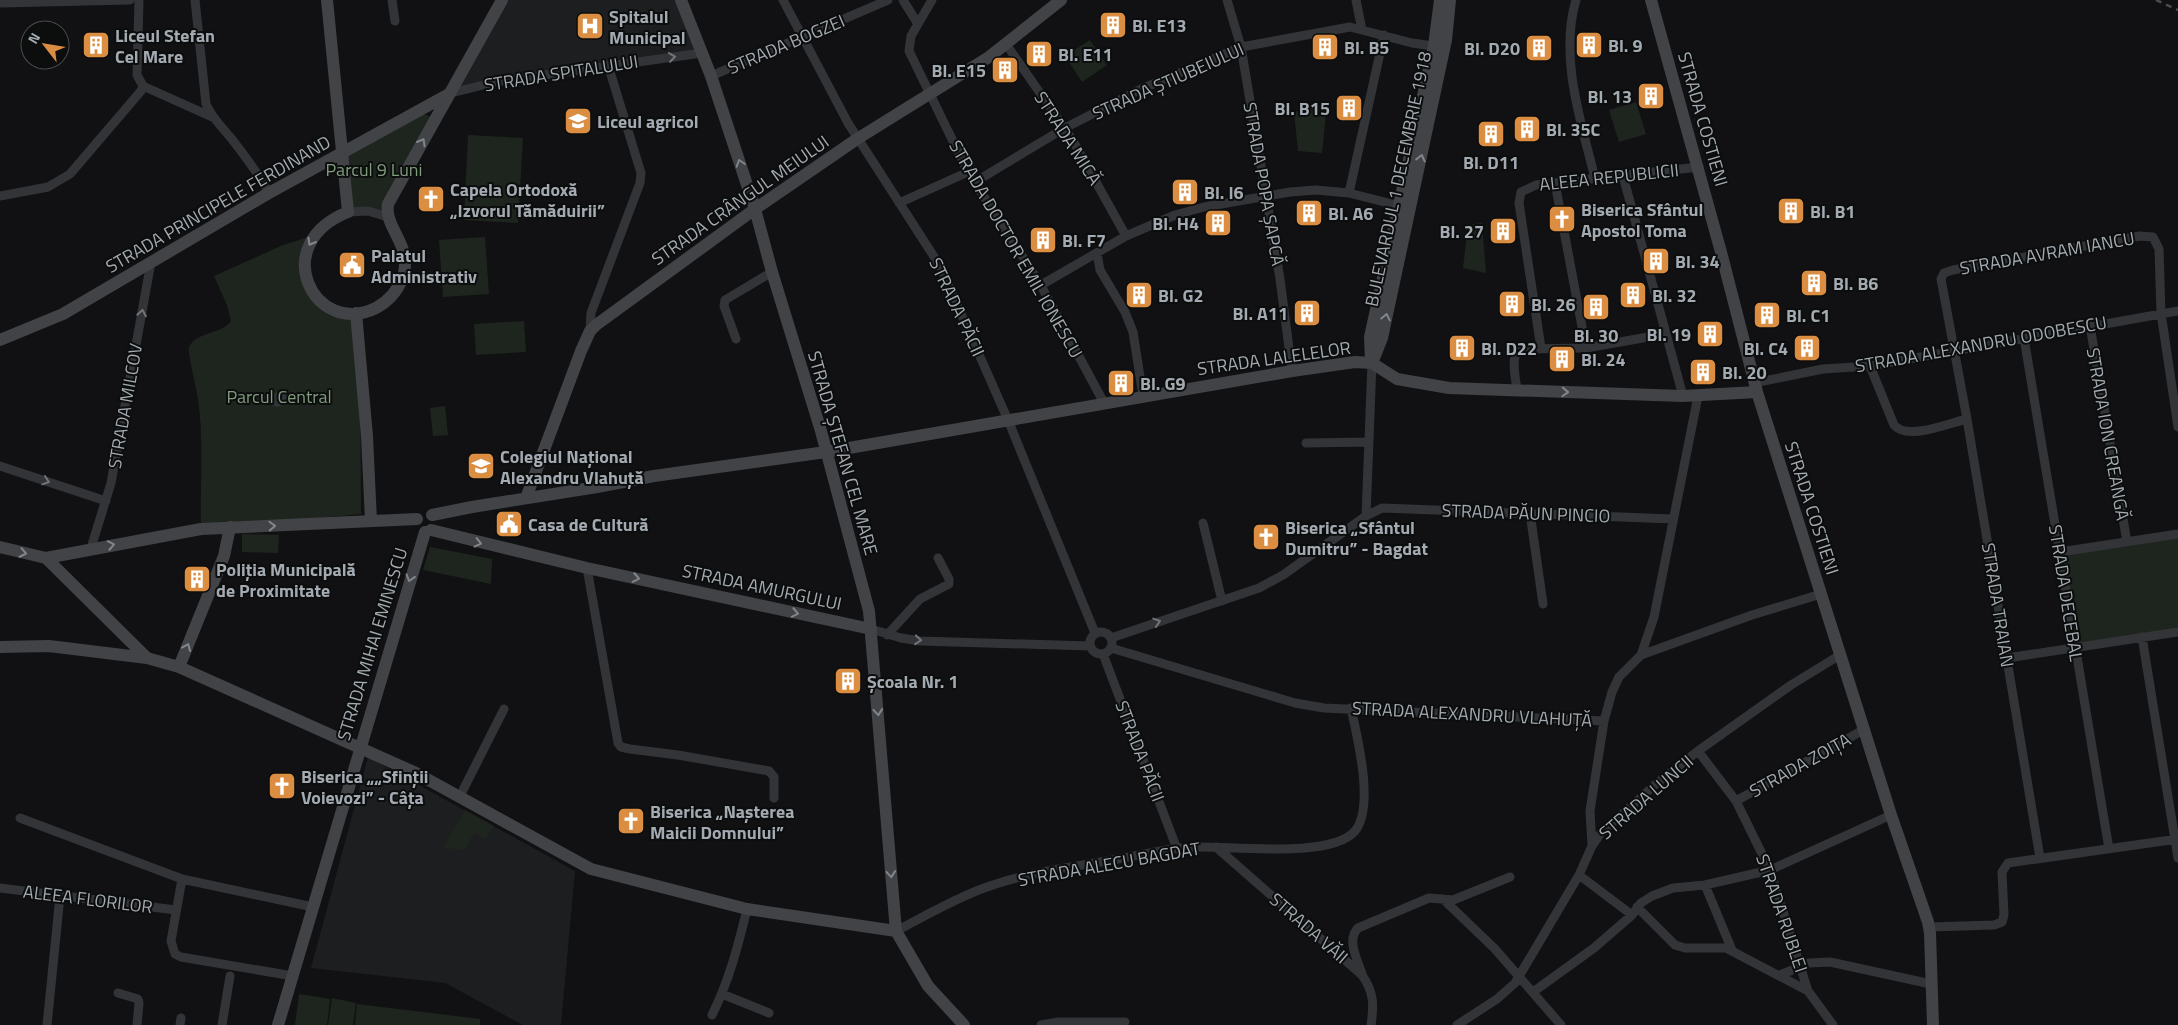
<svg xmlns="http://www.w3.org/2000/svg" width="2178" height="1025" font-family="'Titillium Web',sans-serif">
<style>
.built{fill:#1d1e1f}
.green{fill:#1e251e}
.water{fill:#2c353a}
.lines{fill:none;stroke-linecap:round;stroke-linejoin:round}
.street{stroke:#333437;stroke-width:9}
.secondary{stroke:#414347;stroke-width:12}
.rail{stroke:#4a4c50;stroke-width:2.5;stroke-dasharray:6 5;stroke-linecap:butt}
.oneway{stroke:#71757b}
.oneway2{stroke:#81868d}
.labels{text-anchor:middle;dominant-baseline:central;stroke-width:4;stroke-linejoin:round;paint-order:stroke}
.poi-label{font-size:18px;font-weight:bold;fill:#a4aab2;stroke:#0c0d0d;text-anchor:start}
.street-label{font-size:18px;fill:#a4aab2;stroke:#0c0d0d}
.park-label{font-size:18px;fill:#809b7d;stroke:#0c0d0d}
</style>
<rect width="100%" height="100%" fill="#111113"/>
<!-- built -->
<path class="built" d="M501,0H684L702,53L451,93Z
M368,757L575,871L561,1025H523L445,983L311,968Z"/>
<!-- green -->
<path class="green" d="M1090,40L1107,65L1082,82L1065,56Z
M1636,102L1646,134L1619,142L1609,110Z
M1327,104L1322,153L1298,151L1294,112Z
M418,111L435,119L387,211L348,212L342,152Z
M468,135L523,138L518,223L464,220Z
M1482,223L1486,273L1463,268L1468,225Z
M315,235L306,250L317,297L356,313L360,349L361,514L201,529C200,488 204,439 198,399C197,390 187,351 189,347C197,331 221,335 231,321L227,305L214,276L283,245Z
M485,237L489,294L443,297L439,240Z
M524,321L526,352L476,355L474,324Z
M445,406L448,435L433,436L430,408Z
M242,534L279,535L278,553L242,552Z
M2178,534V632L2076,645L2062,553Z
M430,547L492,559L491,584L423,570Z
M465,810L494,826L486,839L474,833L465,850L443,848Z
M299,994L330,999L327,1025H295Z
M332,998L356,1003L353,1025H328Z
M357,1004L480,1019V1025H355Z"/>
<!-- water -->
<path class="water" d="M279,392L291,396L295,394C298,398 297,402 293,406L290,403L277,407L266,403L263,406L260,399L263,393L266,395Z"/>
<g class="lines">
<!-- street -->
<path class="street" d="M195,0L206,104C212,118 221,126 231,138C245,156 259,174 269,193
M392,0L395,21
M783,0L848,123L940,266L1008,420L1095,633
M903,0L918,24
M932,0L911,36L909,51L968,172L1039,282L1104,403
M1227,0L1241,47L1280,279L1292,371
M1356,0L1362,30
M1576,0C1559,57 1581,122 1595,178
M0,3L130,0
M1006,44L1072,139L1126,236
M711,76L888,0
M143,86L212,117
M451,93L495,82L702,53
M1623,176L1683,396
M975,182L1063,129L1139,90L1241,47L1350,27L1412,43L1440,47
M1555,183L1586,348
M1349,193L1384,35
M0,196L48,187L70,174L141,91L143,86L137,75L139,0
M899,203L968,172
M348,212L368,211L388,217
M1097,253L1100,270L1125,312L1133,332L1143,396
M1041,285L1126,236L1175,215L1204,207L1290,192L1316,190L1349,193L1404,207
M2090,326L2127,542
M590,331L591,313L640,183L641,173L608,65
M2024,338L2109,849
M736,339L724,306L725,300L772,272
M1541,348L1519,203L1521,192L1536,185L1699,167
M1870,366L1894,425C1907,441 1949,423 1967,419
M1754,383L1823,369L1870,366L2178,311
M1517,391C1516,379 1510,358 1519,349L1586,348L1665,334
M1306,443L1368,442
M0,466L106,501
M1530,513L1543,604
M1366,516L1372,363
M1203,523L1222,601
M91,548L111,483L151,262
M2060,552L2178,534
M587,568L618,743L621,747L630,749L678,755L769,771L774,777V798
M871,629L901,638L920,641L1090,646
M1090 643a11 11 0 1 1 22 0a11 11 0 1 1-22 0Z
M887,635L920,599L949,584V579L938,558
M2142,637L2178,858
M1111,638L1259,588L1283,575L1366,516L1382,508L1673,519
M1111,648L1295,703L1324,708L1604,721L1612,692L1619,677L1641,655L1752,615L1821,594
M1103,654L1177,849
M1641,655L1654,617L1698,396
M2007,658L2178,632
M1698,751L1736,801L1770,870L1808,991L1833,1025
M460,796L504,709
M1736,801L1865,729
M20,818L182,879L313,907
M1592,846L1590,811L1604,721
M1216,847L1362,975C1374,992 1374,1005 1371,1025
M2040,858L1967,419L1941,279L1944,273L1953,270L2140,236L2153,237L2159,249L2161,313L2178,427
M1579,875L1632,915
M182,879L171,941L175,954L181,957L293,976
M1705,885L1732,950
M0,888L176,910
M1443,899L1495,949L1561,1025
M1637,907L1675,945L1685,948H1726L1808,991
M1929,927L1994,925L2002,922L2004,915L2002,872L2008,863L2178,839
M896,931C925,916 954,899 984,888C1027,872 1073,867 1118,859C1143,855 1170,847 1196,847C1232,846 1331,859 1355,831C1375,807 1357,736 1351,708
M1362,974C1358,961 1346,940 1358,928L1429,898L1453,900L1510,877
M1780,975L1809,963L1830,962L1931,984
M1533,992L1594,948L1632,915L1641,903L1652,896L1673,888L1705,885L1770,870L1891,815
M118,993L138,999L139,1003L137,1025
M722,994L769,1013
M712,1015C729,981 738,946 747,909
M47,1025L60,896
M180,1025L181,1018
M222,1025L230,976
M1041,1025L1058,1022H1125
M1457,1025L1497,999L1515,983L1579,875L1592,846L1601,833L1657,783L1698,751L1791,685L1840,655"/>
<!-- secondary -->
<path class="secondary" d="M327,0L348,212C267,244 314,338 376,308C389,301 398,290 403,277C413,244 384,229 388,204L502,0
M681,0L711,76L755,209L772,272L821,431L869,611L896,931L928,986L964,1025
M1651,0L1721,252L1757,392L1891,815L1928,922L1930,933L1933,1025
M356,313L367,436L371,521
M0,340L63,314L269,193L449,94
M1371,360L1370,337L1434,46L1440,0
M1372,363L1382,338L1446,40L1450,0
M526,498L581,351L590,331L596,325L755,209L857,139L989,57L1061,0
M432,515L472,507L597,487L654,476L826,452L1292,371L1355,362L1372,363L1397,379L1449,388L1683,396L1757,392
M431,530L587,568L871,629
M0,547L46,558L147,658
M46,558L201,529L417,519
M0,647L49,646L147,658L179,667L416,773L591,869L747,909L896,931
M179,667L224,556L230,527
M278,1025L425,532"/>
<!-- rail -->
<path class="rail" d="M2156,0L2178,10"/>
</g>
<!-- one-way arrows -->
<defs><path id="oneway-chevron" d="M-2-3.5L2.5 0L-2 3.5" fill="none" stroke-width="1.6" stroke-linecap="round" stroke-linejoin="round" transform="scale(1.25)"/></defs>
<g class="oneway">
<use href="#oneway-chevron" transform="translate(672 57) rotate(-8)"/>
<use href="#oneway-chevron" transform="translate(142 313) rotate(-80)"/>
<use href="#oneway-chevron" transform="translate(46 481) rotate(18)"/>
<use href="#oneway-chevron" transform="translate(1157 622) rotate(-18)"/>
<use href="#oneway-chevron" transform="translate(918 640) rotate(5)"/>
</g>
<g class="oneway2">
<use href="#oneway-chevron" transform="translate(422 142) rotate(-60)"/>
<use href="#oneway-chevron" transform="translate(1421 158) rotate(-77)"/>
<use href="#oneway-chevron" transform="translate(740 163) rotate(-108)"/>
<use href="#oneway-chevron" transform="translate(311 242) rotate(120)"/>
<use href="#oneway-chevron" transform="translate(1386 317) rotate(-78)"/>
<use href="#oneway-chevron" transform="translate(1565 392) rotate(2)"/>
<use href="#oneway-chevron" transform="translate(272 526) rotate(-2)"/>
<use href="#oneway-chevron" transform="translate(478 543) rotate(13)"/>
<use href="#oneway-chevron" transform="translate(111 545) rotate(-11)"/>
<use href="#oneway-chevron" transform="translate(23 553) rotate(12)"/>
<use href="#oneway-chevron" transform="translate(410 578) rotate(107)"/>
<use href="#oneway-chevron" transform="translate(636 578) rotate(11)"/>
<use href="#oneway-chevron" transform="translate(795 613) rotate(11)"/>
<use href="#oneway-chevron" transform="translate(187 647) rotate(-67)"/>
<use href="#oneway-chevron" transform="translate(878 712) rotate(85)"/>
<use href="#oneway-chevron" transform="translate(891 874) rotate(85)"/>
</g>
<!-- icons -->
<defs>
<g id="building-square" transform="scale(1.4375)"><rect x="-9" y="-9" width="18" height="18" rx="4" fill="#db8e41" stroke="#0c0d0d"/><path d="M-4-6H4V6H1V3H-1V6H-4ZM-2.5-4.3h1.7v1.8h-1.7ZM.8-4.3h1.7v1.8H.8ZM-2.5-1h1.7V.8h-1.7ZM.8-1h1.7V.8H.8Z" fill="#fff"/></g>
<g id="hospital-square" transform="scale(1.4375)"><rect x="-9" y="-9" width="18" height="18" rx="4" fill="#db8e41" stroke="#0c0d0d"/><path d="M-5-5h3v3.5h4V-5h3V5h-3V1.5h-4V5h-3Z" fill="#fff"/></g>
<g id="school-square" transform="scale(1.4375)"><rect x="-9" y="-9" width="18" height="18" rx="4" fill="#db8e41" stroke="#0c0d0d"/><path d="M0-5L7-2L0 1L-7-2ZM-4 1L0 2.5L4 1V4Q0 6-4 4Z" fill="#fff"/></g>
<g id="church-square" transform="scale(1.4375)"><rect x="-9" y="-9" width="18" height="18" rx="4" fill="#db8e41" stroke="#0c0d0d"/><path d="M-1.2-6h2.4v3.5h3.3v2.4h-3.3V6h-2.4V-.1h-3.3v-2.4h3.3Z" fill="#fff"/></g>
<g id="civic-square" transform="scale(1.4375)"><rect x="-9" y="-9" width="18" height="18" rx="4" fill="#db8e41" stroke="#0c0d0d"/><path d="M-.6-6.5H3V-4.5H.6V-3L4-1V1h2V6H-6V1h2V-1L-.6-3ZM-1.2 2.5V6h2.4V2.5Z" fill="#fff"/></g>
</defs>
<g fill-rule="evenodd">
<use href="#building-square" x="1113" y="25"/>
<use href="#hospital-square" x="590" y="26"/>
<use href="#building-square" x="96" y="45"/>
<use href="#building-square" x="1589" y="45"/>
<use href="#building-square" x="1325" y="47"/>
<use href="#building-square" x="1539" y="48"/>
<use href="#building-square" x="1039" y="54"/>
<use href="#building-square" x="1005" y="70"/>
<use href="#building-square" x="1651" y="96"/>
<use href="#building-square" x="1349" y="108"/>
<use href="#school-square" x="578" y="121"/>
<use href="#building-square" x="1527" y="129"/>
<use href="#building-square" x="1491" y="134"/>
<use href="#building-square" x="1185" y="192"/>
<use href="#church-square" x="431" y="199"/>
<use href="#building-square" x="1791" y="211"/>
<use href="#building-square" x="1309" y="213"/>
<use href="#church-square" x="1562" y="219"/>
<use href="#building-square" x="1218" y="223"/>
<use href="#building-square" x="1503" y="231"/>
<use href="#building-square" x="1043" y="240"/>
<use href="#building-square" x="1656" y="261"/>
<use href="#civic-square" x="352" y="265"/>
<use href="#building-square" x="1814" y="283"/>
<use href="#building-square" x="1139" y="295"/>
<use href="#building-square" x="1633" y="295"/>
<use href="#building-square" x="1512" y="304"/>
<use href="#building-square" x="1596" y="307"/>
<use href="#building-square" x="1307" y="313"/>
<use href="#building-square" x="1767" y="315"/>
<use href="#building-square" x="1710" y="334"/>
<use href="#building-square" x="1462" y="348"/>
<use href="#building-square" x="1807" y="348"/>
<use href="#building-square" x="1562" y="359"/>
<use href="#building-square" x="1703" y="372"/>
<use href="#building-square" x="1121" y="383"/>
<use href="#school-square" x="481" y="466"/>
<use href="#civic-square" x="509" y="524"/>
<use href="#church-square" x="1266" y="537"/>
<use href="#building-square" x="197" y="579"/>
<use href="#building-square" x="848" y="681"/>
<use href="#church-square" x="282" y="786"/>
<use href="#church-square" x="631" y="821"/>
</g>
<g class="labels">
<!-- poi labels -->
<g class="poi-label">
<text x="609" y="16">Spitalul<tspan x="609" dy="21">Municipal</tspan></text>
<text x="1132" y="25">Bl. E13</text>
<text x="115" y="35">Liceul Stefan<tspan x="115" dy="21">Cel Mare</tspan></text>
<text x="1608" y="45">Bl. 9</text>
<text x="1344" y="47">Bl. B5</text>
<text x="1520" y="48" text-anchor="end">Bl. D20</text>
<text x="1058" y="54">Bl. E11</text>
<text x="986" y="70" text-anchor="end">Bl. E15</text>
<text x="1632" y="96" text-anchor="end">Bl. 13</text>
<text x="1330" y="108" text-anchor="end">Bl. B15</text>
<text x="597" y="121">Liceul agricol</text>
<text x="1546" y="129">Bl. 35C</text>
<text x="1491" y="162" text-anchor="middle">Bl. D11</text>
<text x="450" y="189">Capela Ortodoxă<tspan x="450" dy="21">„Izvorul Tămăduirii”</tspan></text>
<text x="1204" y="192">Bl. I6</text>
<text x="1581" y="209">Biserica Sfântul<tspan x="1581" dy="21">Apostol Toma</tspan></text>
<text x="1810" y="211">Bl. B1</text>
<text x="1328" y="213">Bl. A6</text>
<text x="1199" y="223" text-anchor="end">Bl. H4</text>
<text x="1484" y="231" text-anchor="end">Bl. 27</text>
<text x="1062" y="240">Bl. F7</text>
<text x="371" y="255">Palatul<tspan x="371" dy="21">Administrativ</tspan></text>
<text x="1675" y="261">Bl. 34</text>
<text x="1833" y="283">Bl. B6</text>
<text x="1158" y="295">Bl. G2</text>
<text x="1652" y="295">Bl. 32</text>
<text x="1531" y="304">Bl. 26</text>
<text x="1288" y="313" text-anchor="end">Bl. A11</text>
<text x="1786" y="315">Bl. C1</text>
<text x="1691" y="334" text-anchor="end">Bl. 19</text>
<text x="1596" y="335" text-anchor="middle">Bl. 30</text>
<text x="1481" y="348">Bl. D22</text>
<text x="1788" y="348" text-anchor="end">Bl. C4</text>
<text x="1581" y="359">Bl. 24</text>
<text x="1722" y="372">Bl. 20</text>
<text x="1140" y="383">Bl. G9</text>
<text x="500" y="456">Colegiul Național<tspan x="500" dy="21">Alexandru Vlahuță</tspan></text>
<text x="528" y="524">Casa de Cultură</text>
<text x="1285" y="527">Biserica „Sfântul<tspan x="1285" dy="21">Dumitru” - Bagdat</tspan></text>
<text x="216" y="569">Poliția Municipală<tspan x="216" dy="21">de Proximitate</tspan></text>
<text x="867" y="681">Școala Nr. 1</text>
<text x="301" y="776">Biserica „„Sfinții<tspan x="301" dy="21">Voievozi” - Câța</tspan></text>
<text x="650" y="811">Biserica „Nașterea<tspan x="650" dy="21">Maicii Domnului”</tspan></text>
</g>
<!-- street labels -->
<g class="street-label">
<text transform="translate(786 44) rotate(-23)">STRADA BOGZEI</text>
<text transform="translate(561 73) rotate(-9)">STRADA SPITALULUI</text>
<text transform="translate(1168 81) rotate(-24)">STRADA ȘTIUBEIULUI</text>
<text transform="translate(1703 119) rotate(74)">STRADA COSTIENI</text>
<text transform="translate(1068 138) rotate(57)">STRADA MICĂ</text>
<text transform="translate(1609 177) rotate(-6)">ALEEA REPUBLICII</text>
<text transform="translate(1398 179) rotate(-78)">BULEVARDUL 1 DECEMBRIE 1918</text>
<text transform="translate(1264 184) rotate(80)">STRADA POPA ȘAPCĂ</text>
<text transform="translate(740 200) rotate(-35)">STRADA CRÂNGUL MEIULUI</text>
<text transform="translate(218 204) rotate(-30)">STRADA PRINCIPELE FERDINAND</text>
<text transform="translate(1016 249) rotate(60)">STRADA DOCTOR EMIL IONESCU</text>
<text transform="translate(2047 253) rotate(-10)">STRADA AVRAM IANCU</text>
<text transform="translate(957 307) rotate(65)">STRADA PĂCII</text>
<text transform="translate(1981 344) rotate(-10)">STRADA ALEXANDRU ODOBESCU</text>
<text transform="translate(1274 358) rotate(-8)">STRADA LALELELOR</text>
<text transform="translate(125 406) rotate(-80)">STRADA MILCOV</text>
<text transform="translate(2108 434) rotate(80)">STRADA ION CREANGĂ</text>
<text transform="translate(843 453) rotate(74)">STRADA ȘTEFAN CEL MARE</text>
<text transform="translate(1812 508) rotate(72)">STRADA COSTIENI</text>
<text transform="translate(1526 513) rotate(2)">STRADA PĂUN PINCIO</text>
<text transform="translate(762 587) rotate(12)">STRADA AMURGULUI</text>
<text transform="translate(2066 593) rotate(81)">STRADA DECEBAL</text>
<text transform="translate(1998 605) rotate(81)">STRADA TRAIAN</text>
<text transform="translate(372 644) rotate(-73)">STRADA MIHAI EMINESCU</text>
<text transform="translate(1472 714) rotate(3)">STRADA ALEXANDRU VLAHUȚĂ</text>
<text transform="translate(1140 751) rotate(69)">STRADA PĂCII</text>
<text transform="translate(1800 765) rotate(-29)">STRADA ZOIȚA</text>
<text transform="translate(1646 797) rotate(-41)">STRADA LUNCII</text>
<text transform="translate(1109 864) rotate(-10)">STRADA ALECU BAGDAT</text>
<text transform="translate(88 899) rotate(7)">ALEEA FLORILOR</text>
<text transform="translate(1782 913) rotate(71)">STRADA RUBLEI</text>
<text transform="translate(1309 928) rotate(41)">STRADA VĂII</text>
</g>
<!-- park labels -->
<g class="park-label">
<text x="374" y="169">Parcul 9 Luni</text>
<text x="279" y="396">Parcul Central</text>
</g>
</g>
<!-- north arrow -->
<g transform="translate(45 45) rotate(301)"><circle r="24" fill="#0c0d0d" stroke="#494c4f"/>
<path d="M0-4L9 19L0 12L-9 19Z" fill="#db8e41"/>
<text y="-8" font-size="14" font-weight="bold" text-anchor="middle" fill="#a4aab2">N</text>
</g>
</svg>
